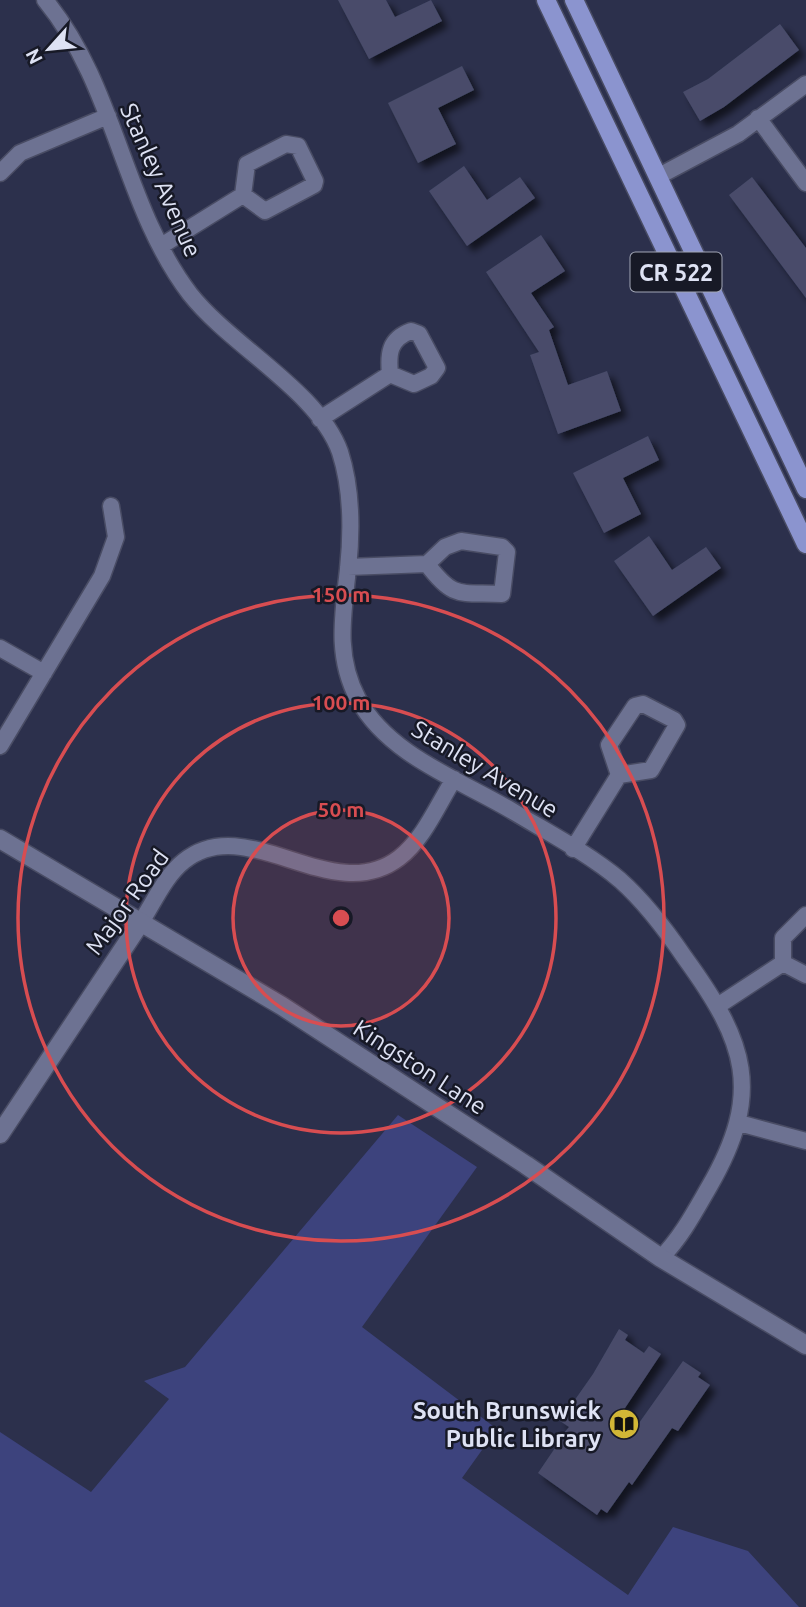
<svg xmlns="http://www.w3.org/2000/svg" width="806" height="1607" font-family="Ubuntu,sans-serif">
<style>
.green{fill:#3d437d}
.building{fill:#484c6a;filter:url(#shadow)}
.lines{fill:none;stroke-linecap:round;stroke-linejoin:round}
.minor-casing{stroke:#494c64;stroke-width:19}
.tertiary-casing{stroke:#494c64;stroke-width:21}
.primary-casing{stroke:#494c64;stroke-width:21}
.minor{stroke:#6d7292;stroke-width:16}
.tertiary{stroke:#6d7292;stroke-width:18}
.primary{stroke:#8b94cf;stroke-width:18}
.ring{fill:none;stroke:#d84d51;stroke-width:3.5}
.labels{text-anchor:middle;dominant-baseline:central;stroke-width:5;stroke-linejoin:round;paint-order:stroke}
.shield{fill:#171926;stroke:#a2a6b6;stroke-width:2}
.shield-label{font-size:23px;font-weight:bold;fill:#dee2f4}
.street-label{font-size:24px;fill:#dee2f4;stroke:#171926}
.poi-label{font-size:24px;font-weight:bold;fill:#dee2f4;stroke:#171926;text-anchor:end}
.centre{fill:#d84d51;stroke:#171926;stroke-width:3.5}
.ring-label{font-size:21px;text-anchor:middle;font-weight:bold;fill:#d84d51;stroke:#171926;stroke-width:5;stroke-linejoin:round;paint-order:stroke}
</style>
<defs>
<filter id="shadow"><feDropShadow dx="6" dy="6" stdDeviation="3.5" flood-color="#0009"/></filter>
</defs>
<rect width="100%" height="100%" fill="#2c304c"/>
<!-- green -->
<path class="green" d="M398,1115L477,1167L362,1327L497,1429L462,1478L628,1595L673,1527L748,1551L799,1607H0V1432L91,1492L169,1399L144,1381L185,1367Z"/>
<!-- building -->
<path class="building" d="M338,0H386L395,17L431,0L442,21L369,59Z
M780,24L799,50L724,107L700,121L683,92L708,79Z
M462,66L474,90L438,108L456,144L418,163L388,103Z
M464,166L487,200L520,177L535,198L467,246L429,191Z
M752,177L806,248V298L729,195Z
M541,235L565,271L531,293L554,327L549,330L568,385L607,371L621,411L558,434L530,355L539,352L486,272Z
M648,436L659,460L623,478L641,514L604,533L573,473Z
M649,536L672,570L706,547L721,568L653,616L614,561Z
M619,1329L628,1335L625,1340L644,1353L649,1346L661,1354L623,1411L639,1423L683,1361L701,1373L698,1377L710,1385L678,1431L672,1428L632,1485L629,1482L607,1513L601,1509L597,1515L538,1473L555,1448L553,1446L569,1427L560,1421L593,1374Z"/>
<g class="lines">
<!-- minor casing -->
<g class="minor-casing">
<path id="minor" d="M45,0C116,86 123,206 190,294C231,346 319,392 340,452C352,489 352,531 348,569C343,615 335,656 358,699C389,756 461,780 514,812C549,833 589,854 620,880C646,903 666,930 685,958C746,1042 764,1092 709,1187C694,1213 682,1236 661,1258
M758,118L806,183
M286,144L298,146L315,181L314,185L265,211L243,195L247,164Z
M0,173L20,153L108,116
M659,176L738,134L806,84
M161,246L243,195
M411,331L419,334L437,368L431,376L414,384L390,374C388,354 389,339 411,331Z
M320,419L390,374
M461,541L502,547L507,552L502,594C460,592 454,600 427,564L445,547Z
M348,567L427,564
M0,648L44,673
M643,704L674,720L677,725L651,770L619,775L609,745L635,706Z
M0,746L102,576L116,537L111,506
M573,849L619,775
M806,915L783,938V963L806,975
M141,922C154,902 165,876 184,861C247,810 332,909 399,858C424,839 438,804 454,779
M719,1005L783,963
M739,1123L806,1141"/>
</g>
<!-- tertiary casing -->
<g class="tertiary-casing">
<path id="tertiary" d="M0,839L282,1006L526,1165L661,1258L806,1345
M0,1134L141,922"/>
</g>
<!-- primary casing -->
<g class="primary-casing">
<path id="primary" d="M546,0L806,544
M574,0L806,489"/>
</g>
<!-- minor -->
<use href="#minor" class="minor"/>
<!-- tertiary -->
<use href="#tertiary" class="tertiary"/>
<!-- primary -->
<use href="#primary" class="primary"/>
</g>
<!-- distance rings -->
<circle cx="341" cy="918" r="108" fill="#d84d51" fill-opacity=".12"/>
<g class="ring">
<circle cx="341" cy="918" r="108"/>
<circle cx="341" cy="918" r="215"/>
<circle cx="341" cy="918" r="323"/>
</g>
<!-- icons -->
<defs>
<g id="library-disc" transform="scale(1.575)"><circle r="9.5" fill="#d2b736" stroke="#171926"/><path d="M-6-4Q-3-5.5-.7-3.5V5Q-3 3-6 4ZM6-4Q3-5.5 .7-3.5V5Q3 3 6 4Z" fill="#111"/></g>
</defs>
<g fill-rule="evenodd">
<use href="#library-disc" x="624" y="1424"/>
</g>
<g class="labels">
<!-- shield labels -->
<rect class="shield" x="630.5" y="252.5" width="91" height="39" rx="5"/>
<g class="shield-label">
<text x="676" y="272">CR 522</text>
</g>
<!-- street labels -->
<g class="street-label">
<text transform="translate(161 180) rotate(66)">Stanley Avenue</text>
<text transform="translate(485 769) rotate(31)">Stanley Avenue</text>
<text transform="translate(127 902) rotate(-54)">Major Road</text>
<text transform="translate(420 1067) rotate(33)">Kingston Lane</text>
</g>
<!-- poi labels -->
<g class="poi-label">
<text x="601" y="1410">South Brunswick<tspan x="601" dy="28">Public Library</tspan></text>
</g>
</g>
<circle cx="341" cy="918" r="10" class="centre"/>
<g class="ring-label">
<text x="341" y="602">150 m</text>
<text x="341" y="710">100 m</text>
<text x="341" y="817">50 m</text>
</g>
<!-- north arrow -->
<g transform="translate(49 49) rotate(243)" stroke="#171926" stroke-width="5" paint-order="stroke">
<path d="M0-5L12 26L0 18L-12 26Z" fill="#dee2f4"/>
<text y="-10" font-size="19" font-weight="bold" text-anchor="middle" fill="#dee2f4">N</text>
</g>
</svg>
